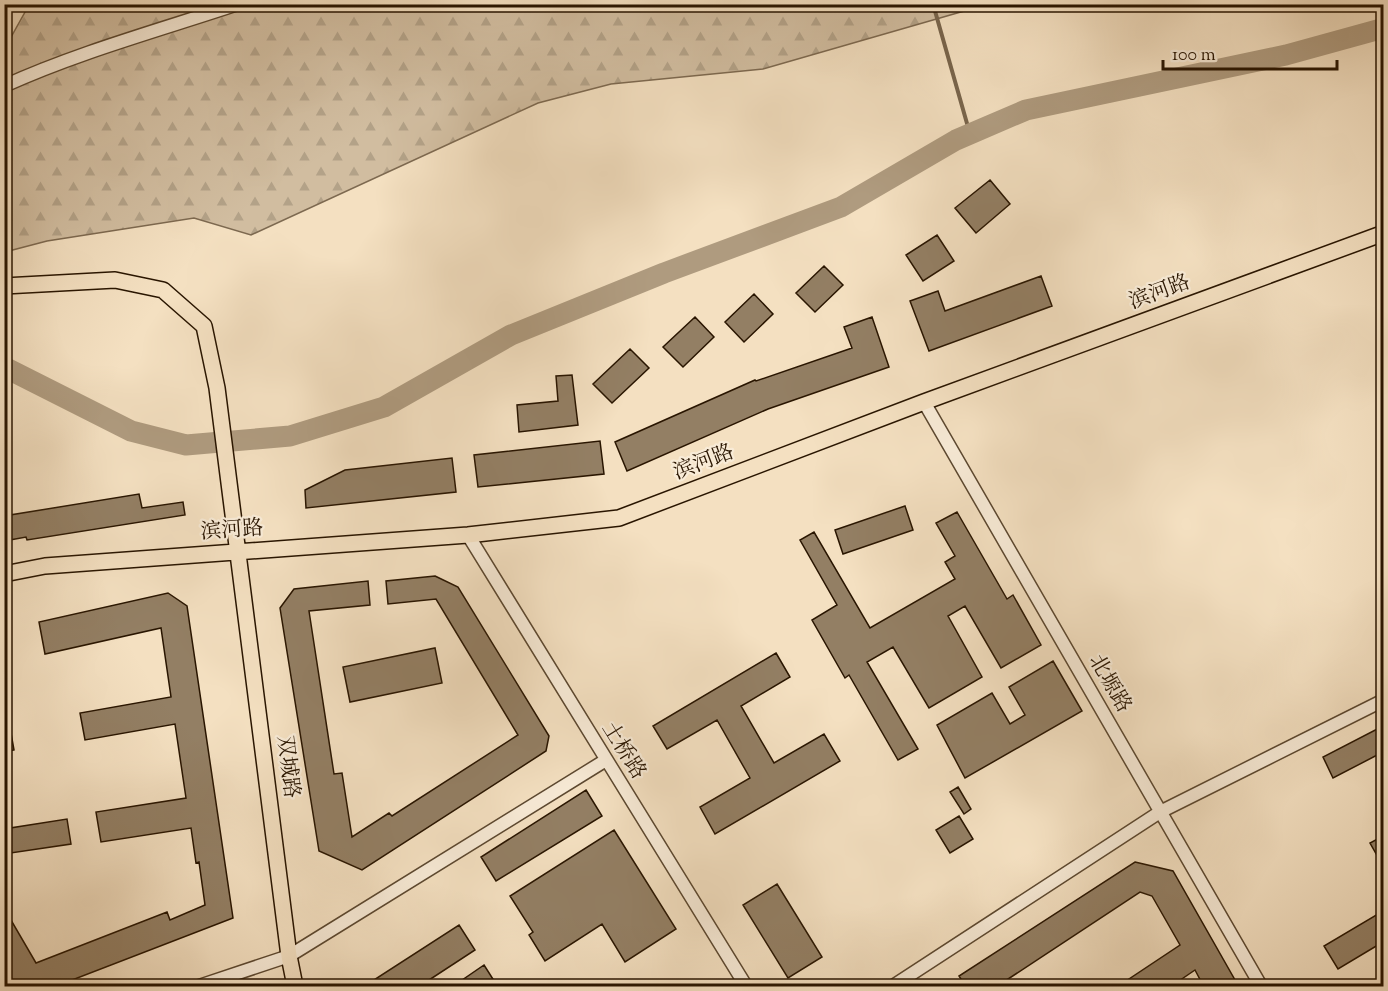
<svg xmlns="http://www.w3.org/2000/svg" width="1388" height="991" font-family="'Sorts Mill Goudy','Noto Serif SC',serif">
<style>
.forest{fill:url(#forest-firs);stroke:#7d6950;stroke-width:1.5}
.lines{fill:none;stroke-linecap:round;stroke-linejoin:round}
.stream{stroke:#79654c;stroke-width:4}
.river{stroke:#af9b7f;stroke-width:21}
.building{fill:#937f64;stroke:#291500;stroke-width:1.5}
.minor-casing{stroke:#5c4830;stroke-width:15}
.major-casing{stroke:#291500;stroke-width:18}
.minor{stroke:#f8ebd7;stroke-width:12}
.major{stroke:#f4e0c1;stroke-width:15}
.labels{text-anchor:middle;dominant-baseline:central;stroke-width:4.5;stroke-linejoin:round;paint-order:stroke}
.street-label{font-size:21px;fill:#291500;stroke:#f8ebd7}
</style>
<defs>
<pattern id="forest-firs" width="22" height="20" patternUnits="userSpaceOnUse" patternTransform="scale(1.5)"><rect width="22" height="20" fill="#d1bda0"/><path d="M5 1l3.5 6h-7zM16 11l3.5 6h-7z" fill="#b3a288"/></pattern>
</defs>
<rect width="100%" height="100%" fill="#f4e0c1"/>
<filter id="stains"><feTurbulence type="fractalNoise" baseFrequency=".00333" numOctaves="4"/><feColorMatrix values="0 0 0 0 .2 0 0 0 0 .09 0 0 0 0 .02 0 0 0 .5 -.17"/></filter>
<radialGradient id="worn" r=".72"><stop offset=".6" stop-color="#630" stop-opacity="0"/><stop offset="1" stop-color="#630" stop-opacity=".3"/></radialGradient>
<!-- forest -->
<path class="forest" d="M29,5H985L763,69L611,84L538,103L251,235L194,218L47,241L5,252V48Z"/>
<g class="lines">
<!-- stream -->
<path class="stream" d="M933,4L970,134"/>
<!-- river -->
<path class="river" d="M4,367L131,431L186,445L290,436L384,407L511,335L664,273L841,207L956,140L1026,110L1286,55L1384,28"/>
</g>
<!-- building -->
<path class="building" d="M990,180L1010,204L976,233L955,208Z
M937,235L954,261L923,281L906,255Z
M824,266L843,285L815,312L796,293Z
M1041,276L1052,306L929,351L910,301L938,291L945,311Z
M754,294L773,314L744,342L725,322Z
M695,317L714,337L683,367L663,347Z
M872,317L889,367L768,409L627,471L615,442L755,380L756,381L852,348L844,327Z
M630,349L649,368L612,403L593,384Z
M572,375L578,425L519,432L517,405L558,401L556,376Z
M600,441L604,474L478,487L474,455Z
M452,458L456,492L306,508L305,490L345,470Z
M139,494L142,508L183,502L185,515L27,540L26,537L4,541V516Z
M905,506L913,530L843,554L835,530Z
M957,512L1007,599L1013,595L1041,645L1001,668L965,606L948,616L982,677L929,708L893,647L867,662L918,749L898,760L849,675L845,678L812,620L837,605L800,540L814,532L870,628L955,579L945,562L955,556L936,523Z
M435,576L458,587L549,736L546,751L362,870L319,851L280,608L294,589L368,581L370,605L309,611L334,774L342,773L352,837L389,813L392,816L518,735L436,599L388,604L386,581Z
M168,593L187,606L233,918L54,987H17L4,966V908L36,963L167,912L170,920L205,905L199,862L196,863L191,828L101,842L96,812L186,798L175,724L85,740L80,713L171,697L161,628L45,654L39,622Z
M435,648L442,683L350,702L343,667Z
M776,653L790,677L741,706L774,763L824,734L840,761L715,834L700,807L750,778L717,720L667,749L653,726Z
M1053,661L1082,711L965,778L937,725L992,693L1010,724L1025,715L1009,687Z
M4,722H9L14,750L4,752Z
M1383,726V752L1333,778L1323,757Z
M958,787L971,809L964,814L950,792Z
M586,790L602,816L496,881L481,857Z
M959,816L973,839L950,853L936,830Z
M67,819L71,844L4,854V829Z
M614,830L676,929L625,962L602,924L545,961L529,935L533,932L510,896Z
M1383,836V866L1370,843Z
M1135,862L1173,871L1239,987H1204L1195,970L1170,987H1117L1180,945L1152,896L1140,892L996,987H966L959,976Z
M777,884L822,957L788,978L743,905Z
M1383,911V942L1338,969L1324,946Z
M459,925L475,950L426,982L416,987H363Z
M484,965L498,987H452Z"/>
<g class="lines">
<!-- minor casing -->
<g class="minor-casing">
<path id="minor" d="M4,86C79,52 160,30 238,4
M924,402L1261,986
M468,535L746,986
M199,986L289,956L606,760
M893,986L1160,812L1384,700"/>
</g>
<!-- major casing -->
<g class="major-casing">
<path id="major" d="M4,286L115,280L163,290L204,326L217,388L289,956L295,986
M4,574L45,566L468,535L619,518L924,402L1384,233"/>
</g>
<!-- minor -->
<use href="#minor" class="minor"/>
<!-- major -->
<use href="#major" class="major"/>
</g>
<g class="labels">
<!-- street labels -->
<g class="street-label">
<text transform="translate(1160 293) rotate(-20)">滨河路</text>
<text transform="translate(704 463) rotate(-21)">滨河路</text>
<text transform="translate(232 531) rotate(-4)">滨河路</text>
<text transform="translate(1109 684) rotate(60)">北塬路</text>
<text transform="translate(623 751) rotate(58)">土桥路</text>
<text transform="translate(287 767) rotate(83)">双城路</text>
</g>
</g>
<!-- margin -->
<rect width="1388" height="991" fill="none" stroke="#f4e0c1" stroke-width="24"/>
<rect x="6" y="6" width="1376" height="979" fill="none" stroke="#291500" stroke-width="3"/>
<rect x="12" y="12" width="1364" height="967" fill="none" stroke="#291500" stroke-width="1.5"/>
<!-- scale -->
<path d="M1163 60v9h174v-9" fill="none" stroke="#291500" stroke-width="3"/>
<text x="1172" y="60" font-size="18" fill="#291500" stroke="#f8ebd7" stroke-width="4.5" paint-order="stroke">100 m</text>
<rect width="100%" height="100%" filter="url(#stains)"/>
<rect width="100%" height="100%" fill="url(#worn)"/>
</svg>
